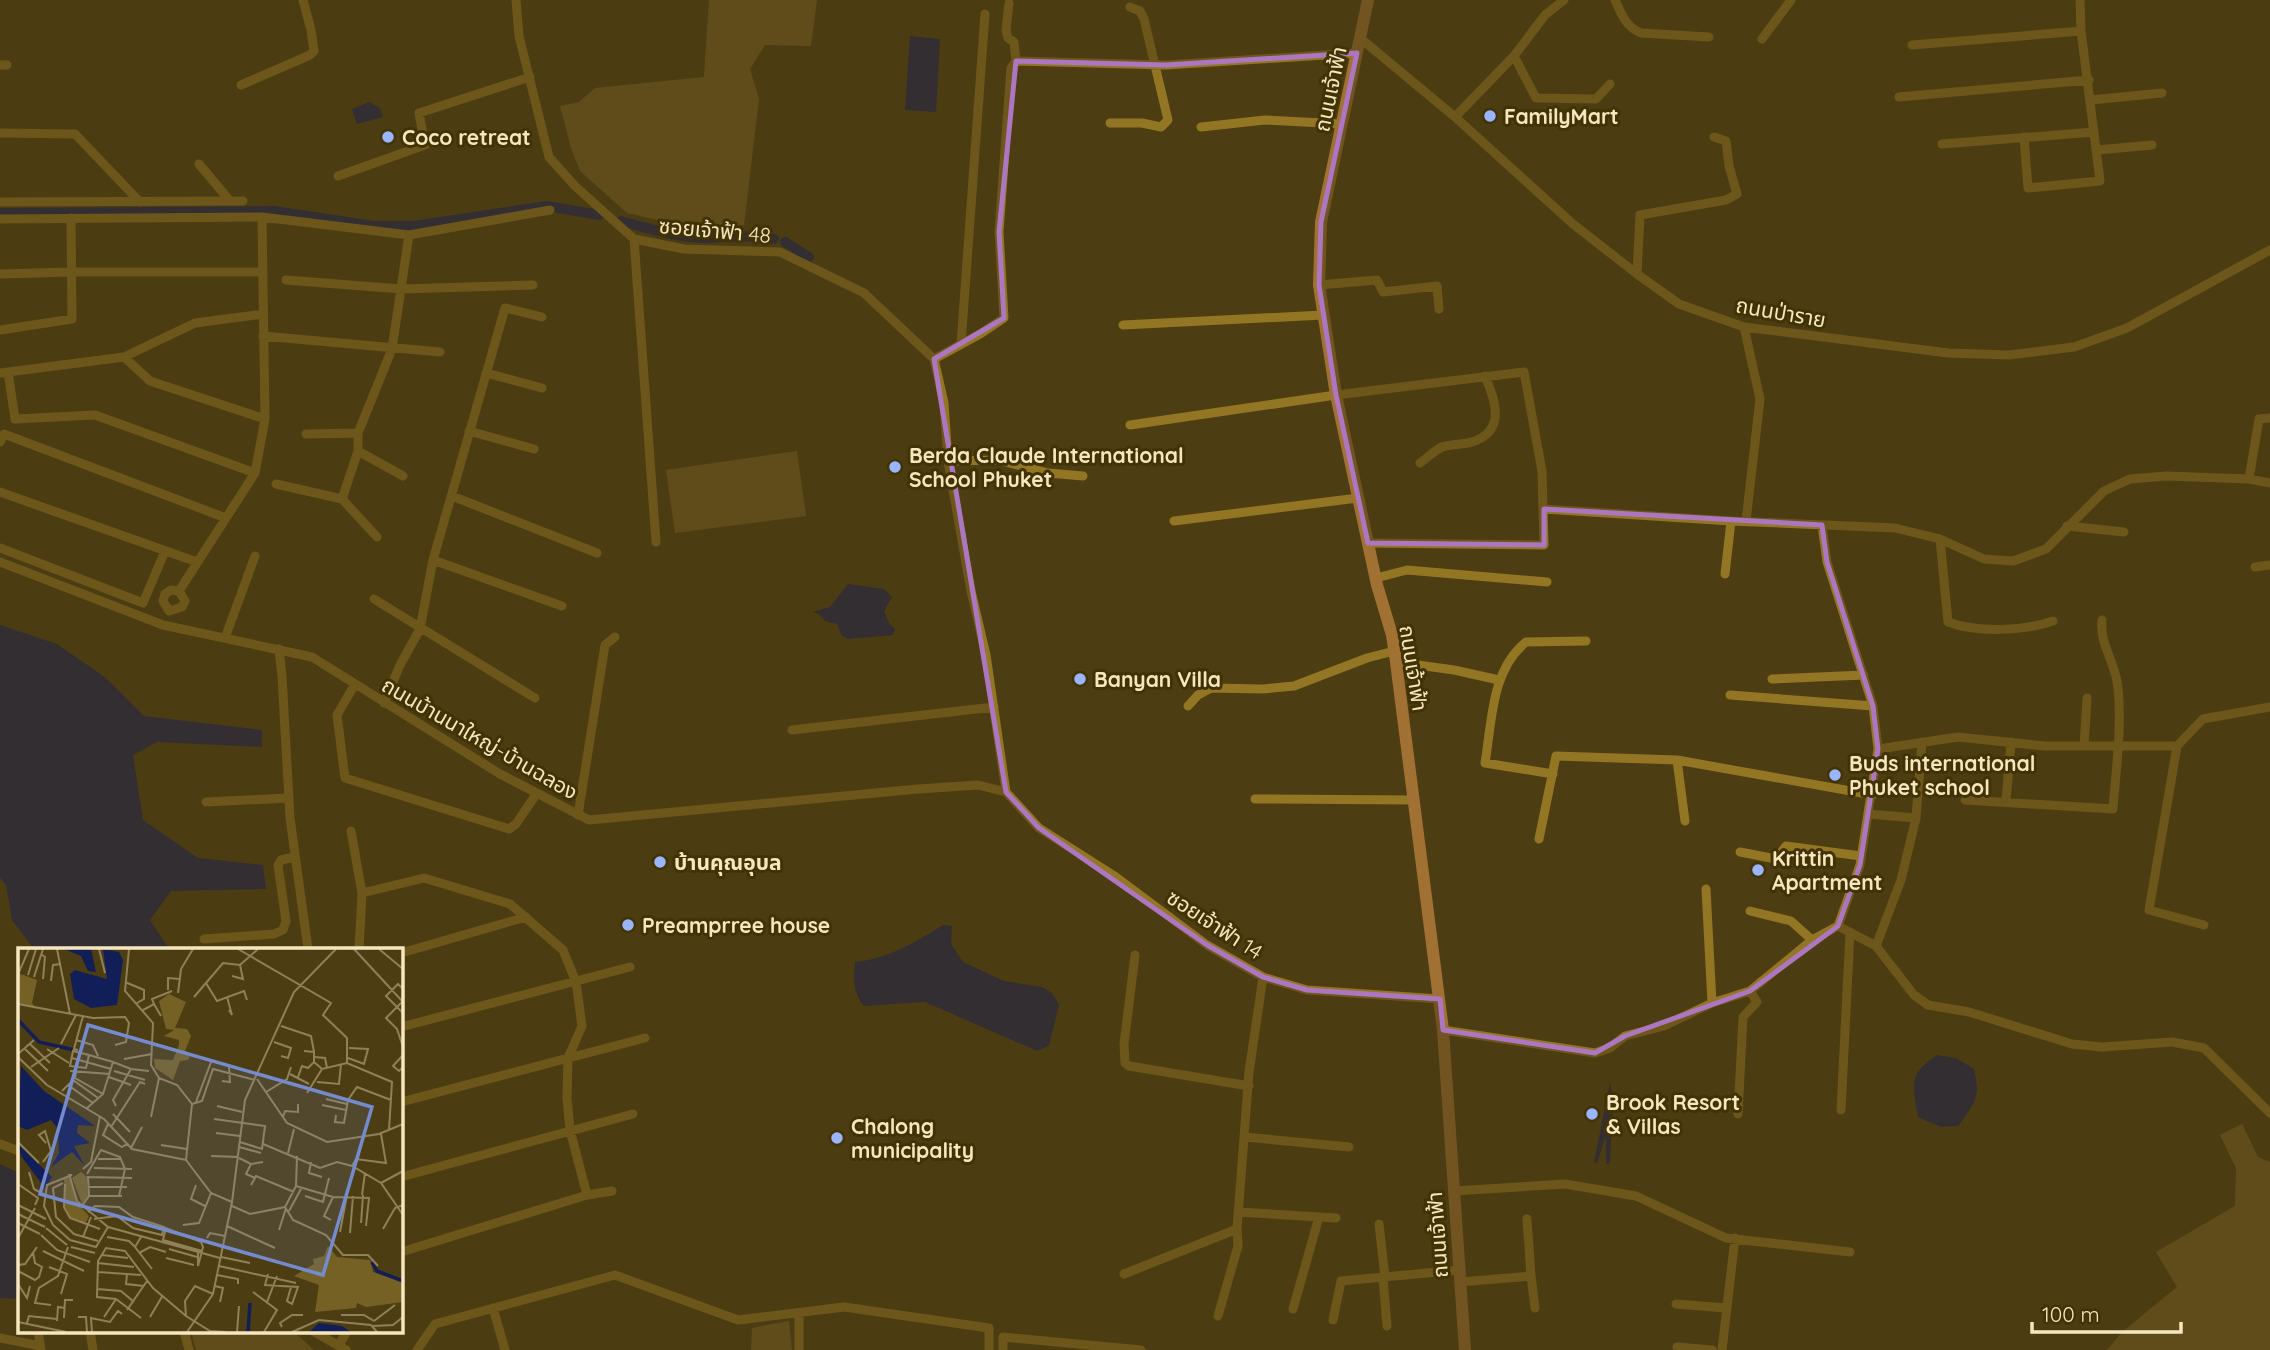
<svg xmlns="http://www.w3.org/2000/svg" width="2270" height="1350" font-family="Quicksand,'Noto Sans Thai',sans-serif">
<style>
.green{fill:#766125}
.water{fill:#121e58}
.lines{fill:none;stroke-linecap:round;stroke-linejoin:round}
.canal{stroke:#121e58;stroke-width:10}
.street{stroke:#937623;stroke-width:9}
.secondary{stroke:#a07133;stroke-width:12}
.marked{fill:none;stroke:#ac77c0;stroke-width:5;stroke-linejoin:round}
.poi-dot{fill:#9bb5fd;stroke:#423305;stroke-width:2.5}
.labels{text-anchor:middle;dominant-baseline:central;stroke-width:6;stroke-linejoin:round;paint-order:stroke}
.street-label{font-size:21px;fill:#f6e7c1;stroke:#423305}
.poi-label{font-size:21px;font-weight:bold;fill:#f6e7c1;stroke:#423305;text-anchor:start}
.inset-river{fill:none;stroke:#121e58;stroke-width:3.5}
.inset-road{fill:none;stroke:#918158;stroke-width:2}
.view{fill:#748bcf;fill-opacity:0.15;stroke:#748bcf;stroke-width:3.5}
.inset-edge{fill:none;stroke:#f6e7c1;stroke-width:3.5}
</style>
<rect width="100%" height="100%" fill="#4d3d12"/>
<!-- green -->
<path class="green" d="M709,0H817L811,46L765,45L750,69L759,99L744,225L689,227L627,213L580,171L571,148L560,106L579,102L595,88L704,77Z
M797,451L806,516L675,533L666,470Z
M2242,1124L2258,1157L2270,1162V1350H2107L2122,1332L2177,1287L2156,1252L2235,1206L2236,1168L2220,1135Z
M789,1321L792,1350H751L752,1328Z
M191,1331H293L314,1350H196Z"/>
<!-- water -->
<path class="water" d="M910,36L940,39L936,112L905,110Z
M369,102L380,108L383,117L357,124L352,109Z
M848,584L884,589L892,597L884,611L889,623L895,629L893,635L848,639L842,636L837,624L825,621L819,614L813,612L830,607Z
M0,625L57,644L106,678L144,716L262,730V747L157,742L133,755L143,820L198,858L263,865L266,889L171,891L150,920L169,949H34L12,920L6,885L0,878Z
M943,925L952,926L951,944L963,962L1004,981L1042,987L1052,993L1059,1005L1049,1046L1037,1051L925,1002L864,1006C853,993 853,979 855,962C887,959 916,942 943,925Z
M1937,1055L1956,1058L1974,1069C1981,1098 1975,1103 1958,1126L1941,1127L1918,1117C1913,1085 1907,1075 1937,1055Z
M1610,1083L1613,1097L1610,1163L1606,1164V1135L1597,1163L1594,1162Z
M0,1164L19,1173V1299L0,1298Z"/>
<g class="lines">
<!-- canal -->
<path class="canal" d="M0,213L274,211L374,226H414L547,206L599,215
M621,221C647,228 675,237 702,238C726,238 750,234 774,239
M785,242L809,257"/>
<!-- street -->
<path class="street" d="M516,0L519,36L549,157L575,186L634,239L684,249L780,252L864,293L934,359L944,403L948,461L971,591L986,655L1006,792
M1615,0C1622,15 1625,26 1641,33L1709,37
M1009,3L1006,30L1008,38L1014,42L1016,61
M1360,38L1455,117L1573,224L1637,274L1679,304L1744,327L1948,353L2009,355L2074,347L2127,328L2270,250
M1762,39L1791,0
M1912,45L2081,31
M1514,56L1536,98L1596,99L1610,84
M0,65H7
M241,85L310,55L314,51L311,30L303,0
M1899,97L2089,80
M2091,100L2162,93
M1455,117L1514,56L1545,15L1564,0
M1110,123H1142L1161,127L1168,120L1144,19L1140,11L1130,7
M1201,127L1265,120L1342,124
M0,133L75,134L140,202
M2024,137L2028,188L2100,181L2081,31L2080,0
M1942,144L2094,132
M2097,150L2152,145
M199,164L230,201
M338,176L425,145L419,113L530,77
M0,202L243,201
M0,219L262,217L409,235L550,210
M634,239L656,542
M0,274L72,272H262
M1637,274L1640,215L1726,200L1737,194L1729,166L1726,141L1714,137
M286,280L401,289L533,285
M1319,285L1377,280L1383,292L1437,286L1439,309
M1123,325L1323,315
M1744,327L1760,399L1746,521
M0,330L72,319L71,218
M263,336L440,352
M961,344L985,14
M124,357L150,381L265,419
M934,359L980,334L1004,318L999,232L1011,68L1016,61L1166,65L1357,53
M8,372L15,419L95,415L255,473
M0,373L124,357L195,323L263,314
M486,373L542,388
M1130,425L1336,395L1524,372L1542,471L1544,545L1368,543
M469,431L534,449
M306,434L358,433
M0,442L4,434L226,518
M358,451L403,476
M948,461L998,460L1048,473L1083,476
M1420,463C1427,458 1435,450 1442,447C1452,444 1464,445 1475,441C1506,429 1495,399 1485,376
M2249,479L2259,419L2270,418
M276,484L342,499
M0,492L197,562
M452,496L597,553
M1544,509L1731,521L1895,528L1940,539L1984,559L2013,561L2046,549L2104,491L2130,479L2166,476L2249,479L2270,483
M1174,521L1358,498
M2067,526L2124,532
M377,537L342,499L358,451V433L392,349L409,235
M1940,539L1948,622C1977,633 2024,631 2053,621
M0,548L143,603L165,551
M433,560L562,606
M0,562L163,625L312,657L500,774L589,820L918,789L978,785L1006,792
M2255,567L2270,565
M1725,574L1731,521
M1376,578L1407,570L1547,582
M179,591L255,473L265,419L262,217
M374,599L535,698
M169,611L163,601L165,594L171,590L179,591
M169,611L182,607L185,601L179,591
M225,638L255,556
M279,649L282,676L290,818L308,949
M1396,662L1454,670L1499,680
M1772,679L1864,675
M355,684L337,715L345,778L509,829L516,824L537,793
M1730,695L1873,706
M384,703L400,665L420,629L433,560L505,308L542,317
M1188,706L1198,695L1211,688L1263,689L1294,686L1367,658L1394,651
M792,730L994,707
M2084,746L2087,698
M2177,746L2149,910L2204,925
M1878,749L1958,737L2045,746H2177L2203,719L2270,707
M1677,760L1685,821
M1553,774L1485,763C1492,722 1491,670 1526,642L1586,641
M1006,792L1039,828L1116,877L1207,945L1263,977L1307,990L1440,999
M1255,799L1414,800
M1965,800L2113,809C2116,769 2122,728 2118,688C2116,663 2099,644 2102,620
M2006,801L2011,742
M206,802L289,798
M1868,814L1916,818
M578,815L605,645L615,637
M351,831L362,893
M1539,839L1556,756L1677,760L1873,795
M1740,852L1776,859L1786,846L1861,856
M1706,889L1712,1003
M1750,911L1791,921L1812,940
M1838,926L1876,946L1914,995L1928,1005L1969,1012L2072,1044L2102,1047L2172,1042L2204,1048L2270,1113
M204,939L274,934L283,930L286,921L278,865L281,860L295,857
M1876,946L1901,880L1916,818L1922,742
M359,949L362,893L424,878L510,904L563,950L576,982L582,1026L568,1058L567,1098L570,1130L587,1195
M401,953L526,917
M1135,955L1124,1044L1125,1063L1129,1066L1249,1086
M401,1027L630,967
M1443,1030L1595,1053L1610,1048L1625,1036L1664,1026L1712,1003L1750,991L1812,940L1838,926L1860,865L1878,749L1873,706L1827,562L1822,525
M401,1102L645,1038
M1841,1110L1850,932
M1738,1114L1743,1017L1757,1002L1750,991
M1245,1137L1349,1147
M0,1144L19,1151
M401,1177L633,1114
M1453,1191L1565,1184L1636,1196L1726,1238L1850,1252
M1238,1212L1336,1218
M1379,1224L1385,1277
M401,1252L587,1195L612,1191
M1124,1274L1237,1229L1249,1072L1263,977
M1531,1276L1535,1308
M1383,1278L1387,1326
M1460,1282L1531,1276L1527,1219
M1676,1304L1726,1308
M493,1308L505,1350
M1293,1309L1319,1217
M799,1313V1350
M1218,1316L1238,1246L1237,1229
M1333,1320L1341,1281L1459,1270
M38,1331L41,1350
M90,1331L93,1350
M184,1331L189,1350
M313,1331L346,1350
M0,1338L40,1346
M339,1345L347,1331
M1677,1347L1712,1350
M417,1350L435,1324L615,1275L738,1320L844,1307L989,1328V1350
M1003,1350V1337L1141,1350
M1722,1350L1735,1238"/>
<!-- secondary -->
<path class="secondary" d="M1368,0L1321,222L1319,285L1336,395L1377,585L1392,635L1396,662L1443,1030L1465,1350"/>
</g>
<!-- marked area -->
<path d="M0 0H2270V1350H0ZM1357,53L1321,222L1319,285L1336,395L1368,543L1544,545V509L1822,525L1827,562L1873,706L1878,749L1860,865L1838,926L1750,991L1625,1036L1595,1053L1443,1030L1440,999L1307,990L1263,977L1207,945L1039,828L1006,792L934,359L1004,318L999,232L1016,61L1166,65Z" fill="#4d3d12" fill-opacity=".55" fill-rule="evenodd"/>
<path class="marked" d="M1357,53L1321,222L1319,285L1336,395L1368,543L1544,545V509L1822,525L1827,562L1873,706L1878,749L1860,865L1838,926L1750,991L1625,1036L1595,1053L1443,1030L1440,999L1307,990L1263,977L1207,945L1039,828L1006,792L934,359L1004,318L999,232L1016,61L1166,65Z"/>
<!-- markers -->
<g class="poi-dot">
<circle cx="1490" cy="116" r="7"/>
<circle cx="388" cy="137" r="7"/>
<circle cx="895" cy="467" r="7"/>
<circle cx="1080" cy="679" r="7"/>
<circle cx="1835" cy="775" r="7"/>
<circle cx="660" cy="862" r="7"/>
<circle cx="1758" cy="870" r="7"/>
<circle cx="628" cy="925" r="7"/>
<circle cx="1592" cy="1114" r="7"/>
<circle cx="837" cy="1138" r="7"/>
</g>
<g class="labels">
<!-- street labels -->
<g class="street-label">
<text transform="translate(1330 89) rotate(-78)">ถนนเจ้าฟ้า</text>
<text transform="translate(715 230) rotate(5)">ซอยเจ้าฟ้า 48</text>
<text transform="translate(1781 312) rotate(10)">ถนนป่าราย</text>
<text transform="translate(1414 668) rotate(81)">ถนนเจ้าฟ้า</text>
<text transform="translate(480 738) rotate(30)">ถนนบ้านนาใหญ่-บ้านฉลอง</text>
<text transform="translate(1215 924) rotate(33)">ซอยเจ้าฟ้า 14</text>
<text transform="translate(1437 1235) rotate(-94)">ถนนเจ้าฟ้า</text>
</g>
<!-- poi labels -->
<g class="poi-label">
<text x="1504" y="116">FamilyMart</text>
<text x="402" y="137">Coco retreat</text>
<text x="909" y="455">Berda Claude International<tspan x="909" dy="24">School Phuket</tspan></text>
<text x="1094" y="679">Banyan Villa</text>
<text x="1849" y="763">Buds international<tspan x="1849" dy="24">Phuket school</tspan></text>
<text x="1772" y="858">Krittin<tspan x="1772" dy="24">Apartment</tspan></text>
<text x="674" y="862">บ้านคุณอุบล</text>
<text x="642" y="925">Preamprree house</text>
<text x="1606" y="1102">Brook Resort<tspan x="1606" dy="24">&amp; Villas</tspan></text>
<text x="851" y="1126">Chalong<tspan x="851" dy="24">municipality</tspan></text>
</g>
</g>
<!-- overview -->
<g transform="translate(18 948)">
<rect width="385" height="385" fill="#4d3d12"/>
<path d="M0,25L19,32L14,55L19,61L2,56ZM151,46L168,54L157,80L169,81L173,88L167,103L173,106L170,112L162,113L155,132L137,120L136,111L155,112L161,97V92L146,88L156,82L148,81L141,53ZM63,224L69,229L70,248L64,256L54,230ZM46,230H52L60,256L71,268L67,276L52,269L47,258ZM310,298L319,309L352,312L355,324L385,334V354L348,359L339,355L338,360L297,364L301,337L276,328L296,316L295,311L306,308Z" fill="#766125"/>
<path d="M46,1H73L78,24L70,23L63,8ZM85,1L101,4L105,12L99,57L73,60L56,51L52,26L57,22L89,31ZM3,118L26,143L77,178L60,177L59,185L72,195L56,198L67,218L54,204L33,219L41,205L40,181L33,172L9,182L0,178ZM0,196L34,229L27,240L3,208ZM301,375L324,378L333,384H291Z" fill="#121e58"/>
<path class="inset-river" d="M0,72L21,94L56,102M354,314L359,323L385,333M230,384L232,355"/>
<path class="inset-road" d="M39,1L52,66M81,1L87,25M111,1L107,43L135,75L133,117L141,130L159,137L174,156L168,212M220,1L313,55L305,67L329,90V115M336,1L385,54M361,1L385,21M23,6L27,9L25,31M1,24L11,1M10,27L18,1M214,28L225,31L222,17M16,29L25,1M33,33L35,17L43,16M107,34L126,42V51L119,55M188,35L199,53L226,43L229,52M385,41L380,36L368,48L385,65M150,42V30L162,31M160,45L163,21L175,1M176,49L205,15L222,17L240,1M209,49L214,67L211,62M385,53L368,70L379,81L385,99M0,56L75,70L107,69L111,75L108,94L97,97M136,56L134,51L154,43M125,62L136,56L143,68M263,78L293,88L296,104M58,92L75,97L80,108M256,94L273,100L270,110L263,108M12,96L32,115M43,96L58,67M6,100L30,123M29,101L51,115M60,102L56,101L65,68M286,103L296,104V114L304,121L329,115L374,134L371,182M0,106L16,92M71,107L68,120L52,118L55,103L71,107L95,114L113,121L131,123M385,107L375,118L381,123L385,119M0,109L29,137L86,171L114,201L168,212M296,109L307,110L309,120M54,110L93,121M330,110L346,116L350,101L331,100M106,111L134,106M13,119L41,100M52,123L92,126M96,123L127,132M58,124L57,130L85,146M272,126L291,136M91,129L113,137M280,129L284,118L290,120L296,114M239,131L269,175L309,194L361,186L385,176M204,133L212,134L211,119M299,134L321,136L323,116M50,137L75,155M44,143L55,132L80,150M248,144L269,131L273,119M289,145L304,121M308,151L329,156M178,154L193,114M174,156L184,153L195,121L237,132M304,157L328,162M98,158L95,152L113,121M199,158L224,164M68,161L85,146L95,114M95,166L112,184M318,167L317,174L326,175L330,152L339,139L373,152M133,169L141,130M265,169L267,163L280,164V156M196,171L247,178L244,201L222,194M90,176L85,187L104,199L109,196M93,179L122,134L127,136M198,185L222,188M0,194L21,215M245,196L302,220L319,214L334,218L363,235L385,267M143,197L169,201M221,199L243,205M113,200L124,179M270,205L276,181M193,208L220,209M221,210L233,216L245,214M80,211H103M168,212L193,245L214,254M25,214L33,203L27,183L21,187L28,195M293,214L291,225L304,229M233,216L228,226L237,230M334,218L338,211L368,215L363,186M76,220L114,221M65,221L73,214L82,168M11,224L16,241L27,247M69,226L83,202L102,209L107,221L101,248M50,227H54L29,237L26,258L35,277L52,292L78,299L90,279M52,229L59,253L90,279L202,310M70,229L114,230M45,235L35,240L38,269L56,286L80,293M363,235L385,223M0,236L20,250L17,257M47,236L46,259L52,270L82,281M178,237L173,251L187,258M233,237L238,228L276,244M278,238L315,249L351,250L348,278M70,239H109M344,247L347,225M71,248H104M287,248L305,254L311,230M0,257L28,271M64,258L71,248L70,228M214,258L232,266L267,259L278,238L279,208M267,259L275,272L308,287L325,307H350L360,318M271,263L284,239M70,264L77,258L101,259L115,269L146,279L144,287L115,280L99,268L76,271M0,266L27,279M313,272L306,268L315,249M0,275L22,286M343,275L345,247M165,277L181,275L193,245M209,278L257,300M28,280L49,297M365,281L377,260L385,257M261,282L268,260M322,284L329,247M332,285L335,248M23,287L39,302L72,314M65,289L73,269M89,289L111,293L117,299L123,289M0,290L17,260M189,290L192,285L207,288M53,299L77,305M117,299L134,321M151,301L179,309M25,303L66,323M121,305L132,299L148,304M180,305V318L184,303L185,299L183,294L148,280L145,292L184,303M84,307L110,310M203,309L232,315M148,310L176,317M80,315L116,319M0,317L7,316L19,299M201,318L278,335M31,319L49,326L43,346M0,323L17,332L21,329L24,319L17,315L15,304M80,324L123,327M109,326L108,336L126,338M250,326L247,337L280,339L274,356L269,353L273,339M199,327L220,331V336M0,336L9,350L12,338M197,338L205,340L202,354M79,341L103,343L116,354M235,344L259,362L246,384M195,346L177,338L167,353L168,368L192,383L208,384M249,354L259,328M33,357L17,355L21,340L40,328L50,299M109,362L129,333M323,367H346L356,373M60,369H68L69,384M86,369L98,351M132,369L145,347M46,370L47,352H55M123,370L98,351L79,349L80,313L88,300L107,303L135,340L168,368M39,373L40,359L47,360M356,373L377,357M0,374L48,384M9,375L11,368L39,371M355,378L375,377L385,369M264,379L262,375L274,367H285M74,384L73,370L92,374L100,363L104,366M169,384L195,346L214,254L227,152L276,44L318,1M219,384L221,358M274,384L301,372L353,377L359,384"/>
<path class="view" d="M70,77L354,159L305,327L22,246Z"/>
<rect width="385" height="385" class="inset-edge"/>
</g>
<!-- scale -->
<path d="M2032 1322v10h149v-10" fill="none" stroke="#f6e7c1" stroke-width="3.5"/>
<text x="2042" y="1322" font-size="21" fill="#f6e7c1" stroke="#423305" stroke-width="5" paint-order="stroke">100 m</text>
</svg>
